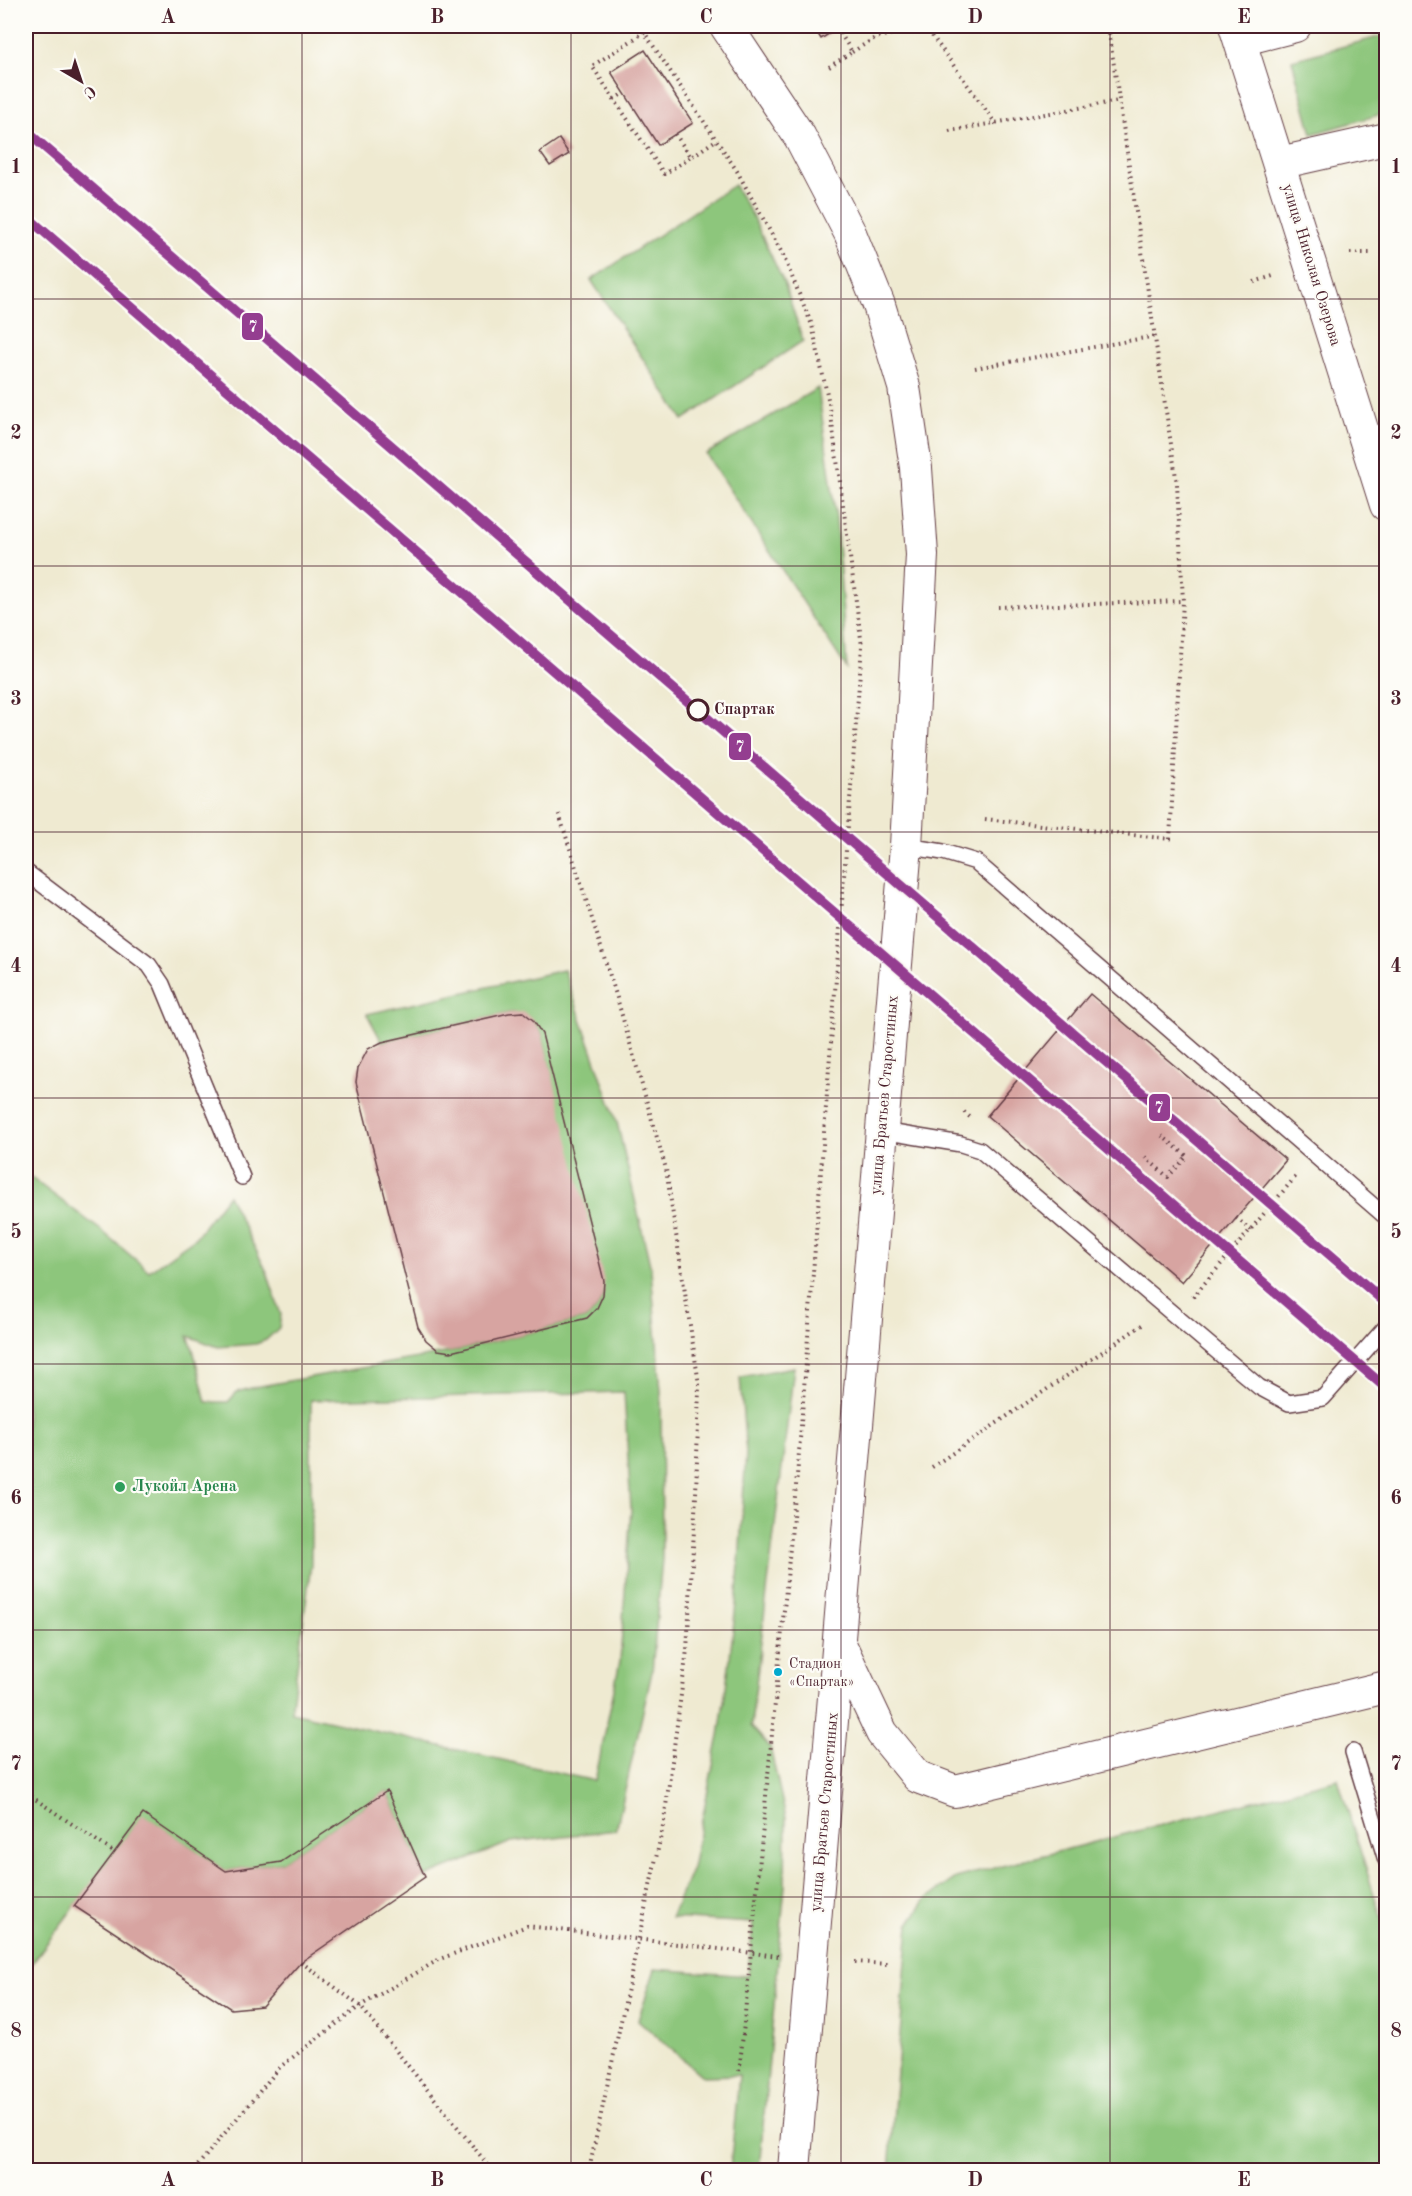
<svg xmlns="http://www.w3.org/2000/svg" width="1412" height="2196" font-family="'Old Standard TT',serif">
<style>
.green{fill:#8dc67b;stroke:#6c7253;stroke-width:1.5;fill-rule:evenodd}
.building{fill:#d7a4a1}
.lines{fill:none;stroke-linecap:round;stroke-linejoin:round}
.lane-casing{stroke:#633d44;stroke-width:18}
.street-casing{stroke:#633d44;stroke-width:34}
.path{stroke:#633d44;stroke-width:4;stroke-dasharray:1.5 4.5;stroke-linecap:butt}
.lane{stroke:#fff;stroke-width:15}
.street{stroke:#fff;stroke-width:32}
.metro-1-casing{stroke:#fdfcf7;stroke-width:15}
.metro-1{stroke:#943e90;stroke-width:10}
.grid{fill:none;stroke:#4a1f2b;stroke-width:1.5;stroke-opacity:0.55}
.stop-dot{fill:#fdfcf7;stroke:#4a1f2b;stroke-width:3}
.leisure-dot{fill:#2e9e5b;stroke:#fdfcf7;stroke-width:2}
.bus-dot{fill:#00a9ce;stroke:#fdfcf7;stroke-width:2}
.labels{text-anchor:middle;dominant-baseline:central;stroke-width:4.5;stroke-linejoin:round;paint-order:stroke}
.bus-label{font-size:14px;fill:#4a1f2b;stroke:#fdfcf7;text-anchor:start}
.street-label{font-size:16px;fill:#4a1f2b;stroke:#fdfcf7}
.stop-label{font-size:16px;font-weight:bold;fill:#4a1f2b;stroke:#fdfcf7;text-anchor:start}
.leisure-label{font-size:16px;font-weight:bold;fill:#27864d;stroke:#fdfcf7;text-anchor:start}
.line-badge{stroke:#fdfcf7;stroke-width:2}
.badge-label{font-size:16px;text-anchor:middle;font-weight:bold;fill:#fff}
.neatline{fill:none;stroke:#4a1f2b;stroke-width:2}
.grid-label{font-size:20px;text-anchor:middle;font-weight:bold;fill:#4a1f2b}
</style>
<rect width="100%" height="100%" fill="#fdfcf7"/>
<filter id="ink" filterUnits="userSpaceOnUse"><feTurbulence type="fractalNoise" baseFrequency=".0167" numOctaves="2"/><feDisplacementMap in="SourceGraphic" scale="12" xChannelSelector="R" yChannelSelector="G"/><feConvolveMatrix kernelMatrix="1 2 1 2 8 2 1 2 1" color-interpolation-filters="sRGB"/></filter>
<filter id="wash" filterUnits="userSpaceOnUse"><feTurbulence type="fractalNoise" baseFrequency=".008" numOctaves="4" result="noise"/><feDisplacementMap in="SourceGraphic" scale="24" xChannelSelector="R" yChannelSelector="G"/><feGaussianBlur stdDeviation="1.35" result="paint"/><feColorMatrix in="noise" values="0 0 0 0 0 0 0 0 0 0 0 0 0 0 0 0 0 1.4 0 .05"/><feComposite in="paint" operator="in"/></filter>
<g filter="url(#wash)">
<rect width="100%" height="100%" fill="#efead1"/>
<!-- green -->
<path class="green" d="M1386,35V113L1312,134L1292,60Z
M734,185L751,213L785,285L803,341L683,420L591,280Z
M818,388L836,518L847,669L706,454Z
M564,970L617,1122L651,1269L661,1391L662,1559L652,1672L616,1830L511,1842L425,1877L387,1791L281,1862L226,1871L143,1815L26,1971V1174L102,1231L149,1271L195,1238L228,1195L267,1272L281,1315L279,1328L266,1340L256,1344L218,1347L188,1336L193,1349L206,1402H228L237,1392L255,1387L451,1352L587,1318L597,1308L603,1295L542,1034C533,1019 527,1012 509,1013L382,1042L367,1014ZM624,1392L631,1509L620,1661L595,1781L291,1712L311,1565V1400Z
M794,1367L751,1726L770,1747L786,1818L785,1885L759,2170H730L739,2075L702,2076L638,2020L655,1969L748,1976L753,1923L671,1918L692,1868L719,1736L729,1666L737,1594L746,1453L740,1377Z
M1338,1779L1386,1933V2170H889L909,1924L926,1899L956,1878Z"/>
<g id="blocks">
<!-- building -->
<path class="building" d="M813,26H841L821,39Z
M645,50L693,123L658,145L611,72Z
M559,139L569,154L550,166L540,152Z
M1090,994L1286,1160L1182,1282L987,1116Z
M523,1012L533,1020L542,1034L604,1281L603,1295L597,1308L587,1318L451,1352L438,1350L426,1340L418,1327L356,1082L358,1068L368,1049L382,1042L509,1013Z
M387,1791L425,1877L301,1962L262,2006L231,2009L74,1906L143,1814L226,1871L281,1862Z"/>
</g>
</g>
<g filter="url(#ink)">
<use href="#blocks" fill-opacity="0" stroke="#633d44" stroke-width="1.5"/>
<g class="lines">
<!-- lane casing -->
<g class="lane-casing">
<path id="lane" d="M906,846L943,852L976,862L1386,1217
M26,872L149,965L162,984L242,1177
M882,1131L961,1144L980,1150L1259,1387L1289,1403L1323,1398L1386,1327
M1353,1752L1386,1860"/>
</g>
<!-- street casing -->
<g class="street-casing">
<path id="street" d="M726,26L800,137L850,233L879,305L904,387L916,468L922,555L906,846L794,2170
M1235,26L1386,505
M1240,40L1295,26
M1279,163L1386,139
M839,1642L882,1733L918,1777L955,1791L1386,1687"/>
</g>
<!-- path -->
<path class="path" d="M640,26L737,171L783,255L812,325L830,408L862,646L798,1465L739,2075
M925,26L996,124
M645,32L592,66L664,174L691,157
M852,52L875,38L925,26
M829,67L852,52L837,28
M614,99L624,93
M949,131L1118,101
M675,134L691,157L716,140
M1350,253H1370
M1254,282L1276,275
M975,368L1156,336
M998,607L1183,601
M559,814L617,998L666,1169L699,1384L696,1496L687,1650L664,1821L589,2170
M985,819L1170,839L1183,601L1177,484L1108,26
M964,1112L971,1118
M1145,1157L1168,1177L1187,1156L1162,1136
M1236,1218L1251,1230
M1193,1297L1297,1175
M932,1467L1145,1323
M26,1793L115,1853
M301,1962L360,2006L492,2170
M855,1962L887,1964
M194,2170L280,2067L360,2006L440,1959L527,1926L778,1956"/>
<!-- lane -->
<use href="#lane" class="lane"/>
<!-- street -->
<use href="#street" class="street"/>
<!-- metro-1 casing -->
<g class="metro-1-casing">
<path id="metro-1" d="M26,131L1386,1303
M26,216L1386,1388"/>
</g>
<!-- metro-1 -->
<use href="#metro-1" class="metro-1"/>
</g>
</g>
<!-- grid -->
<path class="grid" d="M302,26V2170M571,26V2170M841,26V2170M1110,26V2170M26,299H1386M26,566H1386M26,832H1386M26,1098H1386M26,1364H1386M26,1630H1386M26,1897H1386"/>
<!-- markers -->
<circle class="stop-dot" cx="698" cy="710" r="10"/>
<circle class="leisure-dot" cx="120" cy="1487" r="6"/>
<circle class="bus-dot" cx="778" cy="1672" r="5"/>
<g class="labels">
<!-- bus labels -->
<g class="bus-label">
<text x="789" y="1664">Стадион<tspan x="789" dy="18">«Спартак»</tspan></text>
</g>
<!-- street labels -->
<g class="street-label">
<text transform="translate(1311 265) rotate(73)">улица Николая Озерова</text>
<text transform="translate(885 1095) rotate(-85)">улица Братьев Старостиных</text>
<text transform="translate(825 1812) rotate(-85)">улица Братьев Старостиных</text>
</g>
<!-- stop labels -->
<g class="stop-label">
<text x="714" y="710">Спартак</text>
</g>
<!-- leisure labels -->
<g class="leisure-label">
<text x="132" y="1487">Лукойл Арена</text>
</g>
</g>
<g class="line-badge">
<rect x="241" y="312" width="23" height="29" rx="6" fill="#943e90"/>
<rect x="728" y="732" width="24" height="29" rx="6" fill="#943e90"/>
<rect x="1148" y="1093" width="23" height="29" rx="6" fill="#943e90"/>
</g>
<g class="badge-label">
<text x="253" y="332">7</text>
<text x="740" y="752">7</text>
<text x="1159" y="1113">7</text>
</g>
<!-- margin -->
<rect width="1412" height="2196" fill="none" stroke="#fdfcf7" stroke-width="66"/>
<!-- north arrow -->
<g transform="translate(81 81) rotate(141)" stroke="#fdfcf7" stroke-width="4.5" paint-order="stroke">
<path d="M0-4.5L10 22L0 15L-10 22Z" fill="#4a1f2b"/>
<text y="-9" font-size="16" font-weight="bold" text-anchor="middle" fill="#4a1f2b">С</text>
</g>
<rect x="33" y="33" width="1346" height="2130" class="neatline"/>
<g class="grid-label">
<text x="168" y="23">A</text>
<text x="437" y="23">B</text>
<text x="706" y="23">C</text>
<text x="975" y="23">D</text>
<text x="1244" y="23">E</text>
<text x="16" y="173">1</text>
<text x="1396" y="173">1</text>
<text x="16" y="439">2</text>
<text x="1396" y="439">2</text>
<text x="16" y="705">3</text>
<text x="1396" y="705">3</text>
<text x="16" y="972">4</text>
<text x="1396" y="972">4</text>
<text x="16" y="1238">5</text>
<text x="1396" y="1238">5</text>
<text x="16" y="1504">6</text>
<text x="1396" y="1504">6</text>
<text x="16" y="1770">7</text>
<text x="1396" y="1770">7</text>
<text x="16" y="2037">8</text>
<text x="1396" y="2037">8</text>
<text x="168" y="2186">A</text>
<text x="437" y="2186">B</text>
<text x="706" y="2186">C</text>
<text x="975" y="2186">D</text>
<text x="1244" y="2186">E</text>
</g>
</svg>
